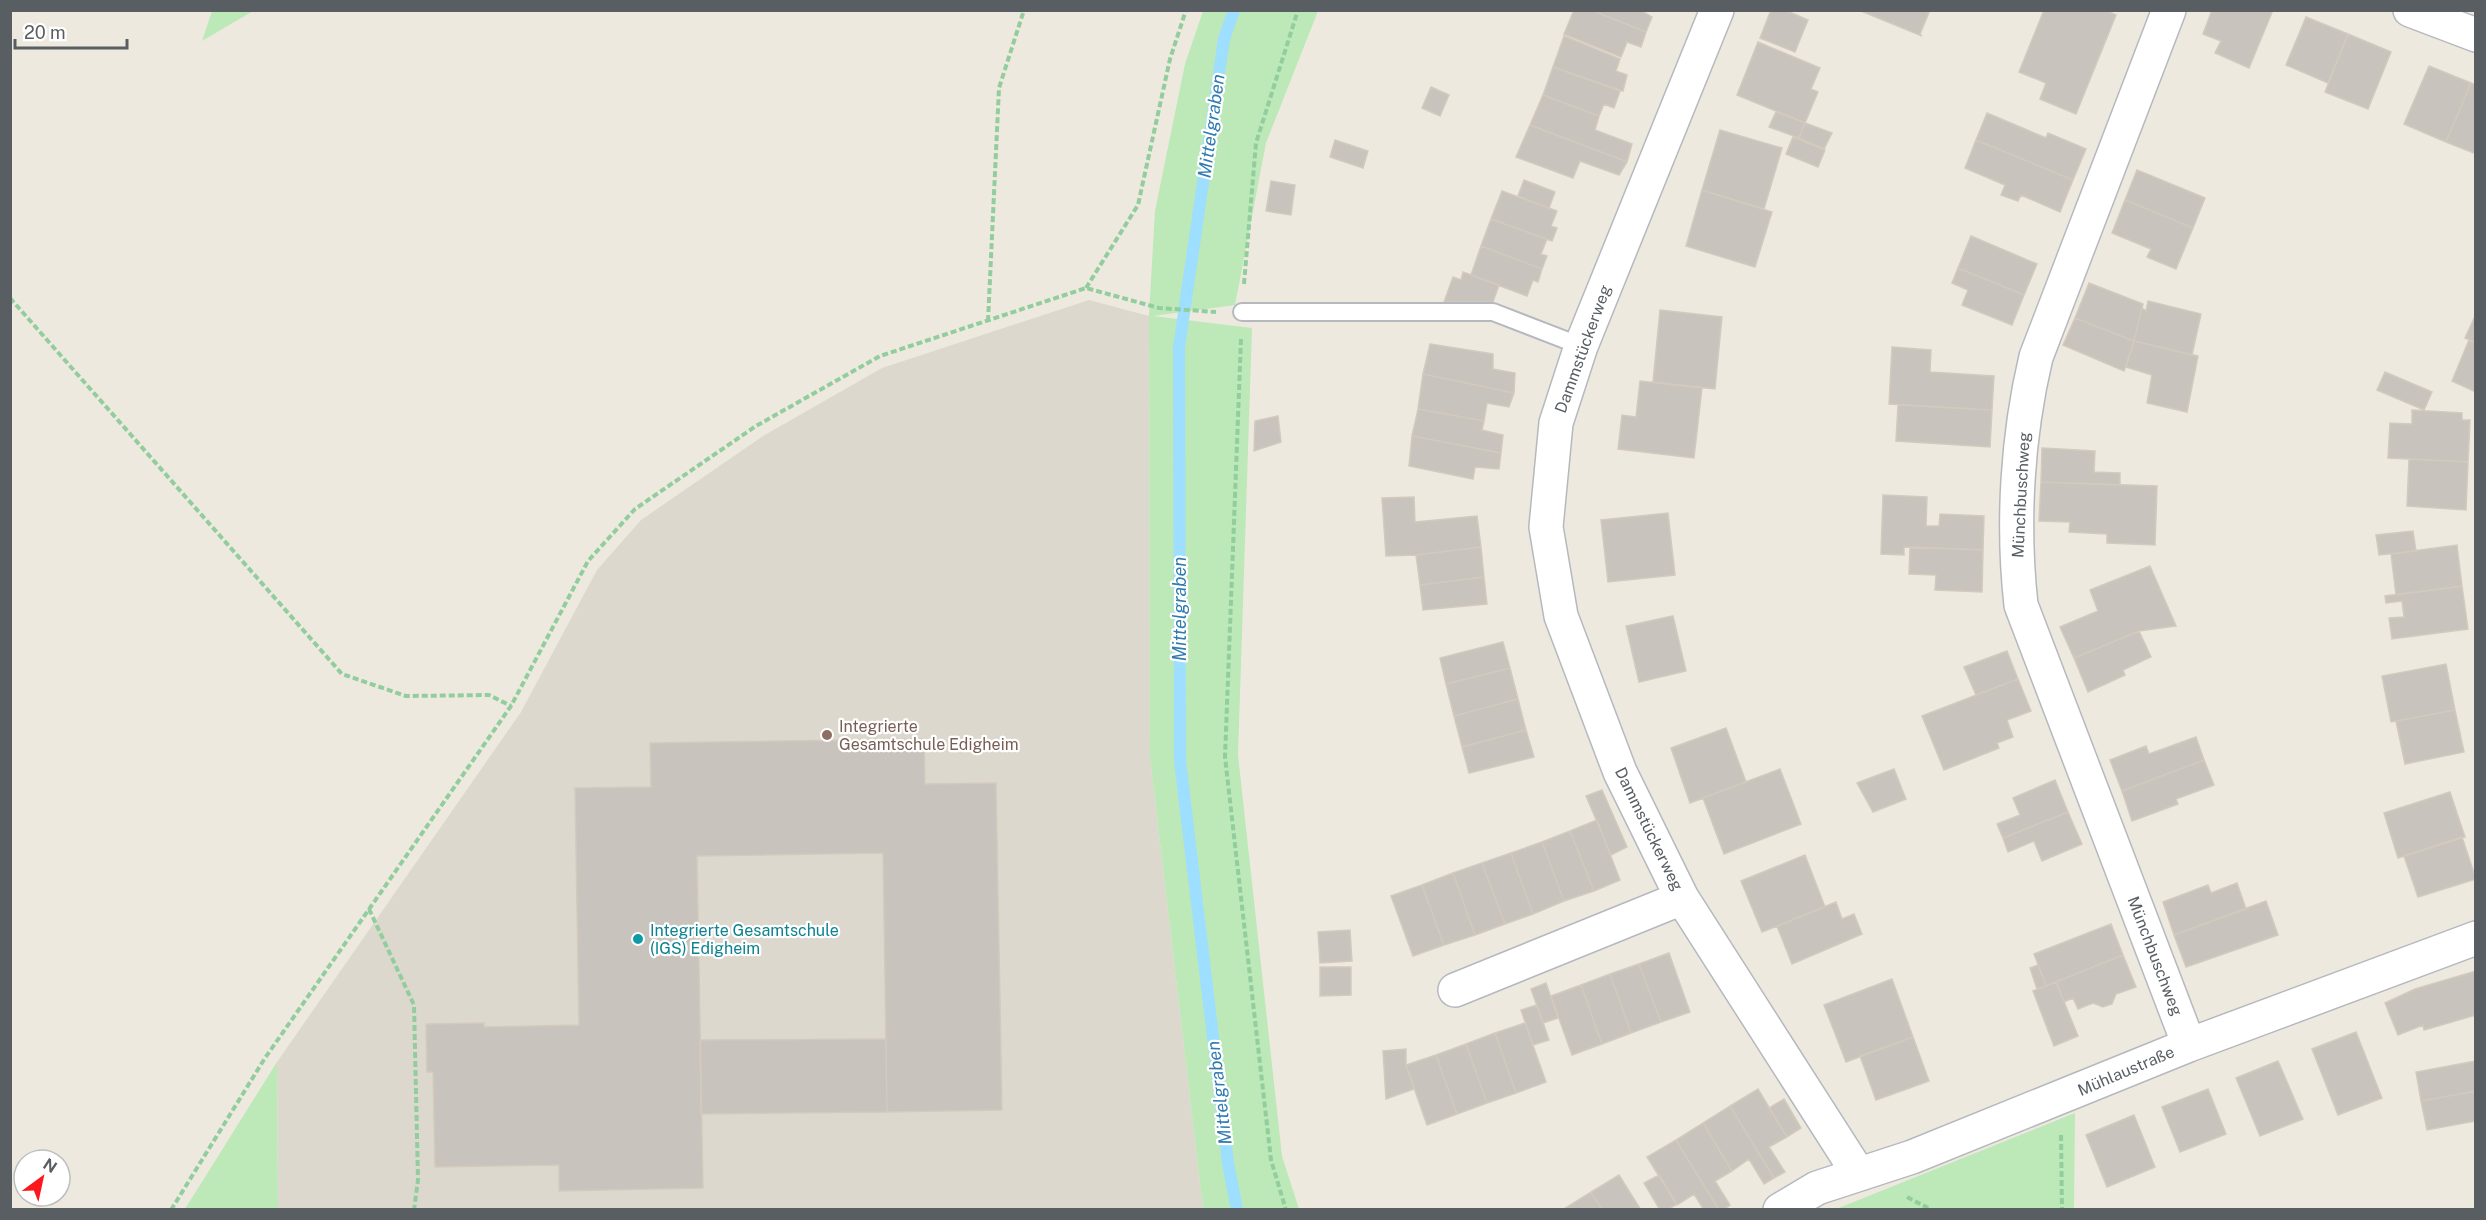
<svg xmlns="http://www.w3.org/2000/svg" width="2486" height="1220" font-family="'Public Sans',sans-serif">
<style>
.education{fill:#ddd8ce}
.green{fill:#bde8b8}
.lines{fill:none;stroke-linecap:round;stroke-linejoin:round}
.stream{stroke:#9edeff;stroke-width:12}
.building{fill:#c8c3bc;stroke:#d3cabd;stroke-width:1.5}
.service-casing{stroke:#b5b9be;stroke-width:20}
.minor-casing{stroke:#b5b9be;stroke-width:36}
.path{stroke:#92cd9d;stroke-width:4;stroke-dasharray:6 3;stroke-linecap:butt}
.service{stroke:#fff;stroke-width:16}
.minor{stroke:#fff;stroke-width:33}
.education-dot{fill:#8d6e63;stroke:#fff;stroke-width:2}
.culture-dot{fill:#0f9aa8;stroke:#fff;stroke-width:2}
.labels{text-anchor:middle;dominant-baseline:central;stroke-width:4.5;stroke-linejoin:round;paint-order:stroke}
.street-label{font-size:16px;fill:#585e62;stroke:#fff}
.education-label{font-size:16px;fill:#785e54;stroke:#fff;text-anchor:start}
.culture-label{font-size:16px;fill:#0d838f;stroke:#fff;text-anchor:start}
.water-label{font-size:18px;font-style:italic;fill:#2f7bb2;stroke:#fff}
</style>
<rect width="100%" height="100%" fill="#eee9df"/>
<!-- education -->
<path class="education" d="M1089,300L1149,316L1150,758L1203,1209H278L277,1062L521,712L597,570L641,520L763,436L882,368Z"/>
<!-- green -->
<path class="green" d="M212,11V10L253,11L202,41Z
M1203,11H1318L1266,143L1235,305L1153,316L1252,328L1238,755L1282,1156L1299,1209H1203L1150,758L1149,316L1155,211L1185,64Z
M277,1062L278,1209H185Z
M2075,1113L2074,1209H1836Z"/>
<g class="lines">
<!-- stream -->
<path class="stream" d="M1234,10L1224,39L1179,347L1180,761L1228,1163L1237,1210"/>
</g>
<!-- building -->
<path class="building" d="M1574,10H1591L1646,32L1641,47L1627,42L1621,57L1564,34Z
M1591,10H1640L1652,17L1646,32Z
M1771,10H1785L1808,20L1795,52L1760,38Z
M1930,10L1920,34L1922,36L1861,11Z
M2044,10H2106L2116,15L2076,114L2040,99L2046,83L2019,72Z
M2212,10H2273L2249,68L2215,53L2221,41L2203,34Z
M2306,17L2348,34L2328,83L2286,65Z
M2348,34L2391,52L2368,109L2325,92Z
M1564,36L1620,59L1616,71L1627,75L1623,91L1553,67Z
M1758,42L1820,68L1811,89L1818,92L1805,123L1737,95Z
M2429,66L2471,83L2446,142L2404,124Z
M1553,67L1620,91L1614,108L1604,104L1599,116L1543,95Z
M2471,83L2476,85V154L2446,142Z
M1431,87L1449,95L1440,116L1422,108Z
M1543,95L1599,116L1595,130L1632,144L1627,162L1530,125Z
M1776,112L1805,123L1799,138L1769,127Z
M1987,113L2046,138L2048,133L2086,149L2073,180L1976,140Z
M1805,123L1832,133L1824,149L1799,138Z
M1530,125L1627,162L1619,175L1580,161L1573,178L1516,157Z
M1720,130L1782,148L1764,209L1702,190Z
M1793,137L1825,150L1818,167L1786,154Z
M1335,140L1368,151L1363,168L1330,157Z
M1976,140L2073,180L2060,212L2021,195L2018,201L2001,195L2005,185L1965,168Z
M2137,170L2205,198L2193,228L2125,200Z
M1524,180L1555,192L1549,208L1518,196Z
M1271,181L1295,185L1291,215L1266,211Z
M1702,190L1772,212L1755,267L1686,246Z
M1502,191L1557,211L1551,226L1557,228L1552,241L1491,219Z
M2125,200L2193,228L2176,269L2147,257L2151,249L2112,233Z
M1491,219L1547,239L1541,254L1547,256L1542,269L1481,246Z
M1971,236L2037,264L2024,295L1958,268Z
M1481,246L1542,269L1538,282L1533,280L1527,296L1471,275Z
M1958,268L2024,295L2012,325L1962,305L1968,290L1952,283Z
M1463,272L1499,285L1493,302H1444L1453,277L1461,280Z
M2089,283L2143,304L2134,341L2075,318Z
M2148,301L2201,314L2192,355L2134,341L2142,308L2146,311Z
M1660,310L1722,317L1715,389L1653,382Z
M2476,314V343L2465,338Z
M2075,318L2134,341L2124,371L2063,345Z
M2469,340L2476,343V392L2452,381Z
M2134,341L2198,356L2187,412L2147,403L2152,375L2126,367Z
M1430,344L1493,354V369L1515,373L1514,393L1423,374Z
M1892,347L1931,350L1930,372L1994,376L1992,410L1889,404Z
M2385,372L2432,392L2424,410L2377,390Z
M1423,374L1514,393L1509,407L1487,403L1484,421L1418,409Z
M1640,381L1702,388L1694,458L1618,449L1622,415L1636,417Z
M1898,405L1992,410L1990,447L1896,441Z
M1418,409L1484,421L1482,430L1503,435L1501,453L1412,436Z
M2412,410L2462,413V420H2470L2468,462L2388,458L2390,423L2412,424Z
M1278,416L1281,442L1254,451L1255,421Z
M1412,436L1501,453L1499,469L1475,467L1473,479L1409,466Z
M2042,448L2095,451L2094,472L2120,473V485L2041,482Z
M2409,459L2468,462L2466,510L2407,506Z
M2041,482L2157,486L2155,545L2107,543V534L2069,532L2070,522L2039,521Z
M1883,495L1927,497L1926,526H1939L1940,514L1984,516L1983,550L1904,547V555L1881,554Z
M1414,497L1415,522L1477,516L1481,547L1416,555L1386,556L1382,498Z
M1668,513L1675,575L1608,582L1601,520Z
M2413,531L2416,551L2379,555L2376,535Z
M2457,545L2462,586L2396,595L2391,554Z
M1481,547L1484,577L1420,585L1416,555Z
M1910,547L1983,550L1982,592L1935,590L1936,575L1909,574Z
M2150,566L2176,626L2139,631L2074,658L2060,627L2098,611L2090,590Z
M1484,577L1487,604L1423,610L1420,585Z
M2462,586L2468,629L2392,639L2389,618L2404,617L2402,601L2386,603L2385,596Z
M1673,616L1686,671L1639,682L1626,626Z
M2139,631L2151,657L2123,670L2125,675L2088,692L2074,658Z
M1503,642L1510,668L1446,684L1440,658Z
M2007,651L2018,679L1976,695L1964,667Z
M2446,664L2455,710L2391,722L2382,676Z
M1510,668L1518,699L1454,716L1446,684Z
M2018,679L2031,711L2007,720L2013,737L1997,743L1999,748L1944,770L1922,716Z
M1518,699L1526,730L1462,747L1454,716Z
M2455,710L2464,752L2405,764L2396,721Z
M1726,728L1746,782L1690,803L1671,748Z
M1526,730L1534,757L1469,773L1462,747Z
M2196,737L2204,760L2122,791L2110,760L2146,746L2149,754Z
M924,739L925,784L996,783L1002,1110L887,1112L883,853L697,856L703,1188L559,1191V1165L435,1167L433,1072H427L426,1024L484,1023V1027L579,1025L575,788L651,787L650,743Z
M2204,760L2214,785L2176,799L2178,804L2132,821L2122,791Z
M1780,769L1801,824L1724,854L1703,798Z
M1894,769L1906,799L1873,812L1857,783Z
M2055,780L2068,812L2003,838L1997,824L2020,815L2013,798Z
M1602,790L1627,847L1611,855L1586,796Z
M2450,792L2465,837L2398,858L2384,813Z
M2068,812L2082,844L2042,861L2034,841L2008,852L2003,838Z
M1597,820L1620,880L1594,891L1570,831Z
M1570,831L1594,891L1564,901L1542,842Z
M2462,837L2476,879L2418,897L2404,856Z
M1542,842L1564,901L1533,914L1511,853Z
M1511,853L1533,914L1505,924L1482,863Z
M1805,855L1825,907L1762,932L1741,881Z
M1482,863L1505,924L1475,935L1453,873Z
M1453,873L1475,935L1444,945L1422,885Z
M2237,883L2246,909L2174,935L2163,902L2208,885L2211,893Z
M1422,885L1444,945L1413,956L1391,896Z
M2266,901L2278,935L2186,967L2174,935Z
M1836,902L1842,919L1854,914L1862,934L1792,964L1777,926Z
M2111,924L2123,955L2046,986L2034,954Z
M1350,930L1352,961L1320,963L1318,932Z
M1669,953L1690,1012L1661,1022L1639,964Z
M2123,955L2136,987L2116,994L2112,1004L2103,1007L2093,1003L2078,1009L2073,998L2064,1002L2056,982Z
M1639,964L1661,1022L1631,1033L1610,974Z
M2038,965L2046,986L2037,989L2030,968Z
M1320,967H1351V995L1320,996Z
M2476,971V1015L2424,1030L2423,1025L2398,1035L2385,1003L2415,989Z
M1610,974L1631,1033L1602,1044L1581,985Z
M1892,979L1913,1037L1846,1062L1824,1005Z
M2056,982L2078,1036L2054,1046L2033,991Z
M1546,983L1558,1018L1543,1023L1531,989Z
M1581,985L1602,1044L1572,1055L1551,996Z
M1537,1005L1549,1040L1533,1045L1521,1010Z
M1525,1023L1546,1082L1516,1093L1495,1033Z
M2356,1032L2382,1098L2338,1115L2312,1049Z
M1495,1033L1516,1093L1487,1103L1466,1044Z
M1913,1037L1929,1081L1876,1100L1860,1056Z
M886,1039L887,1112L701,1114L700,1040Z
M1466,1044L1487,1103L1457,1114L1436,1055Z
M1406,1049V1065L1414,1089L1386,1099L1383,1051Z
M1436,1055L1457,1114L1427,1125L1406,1065Z
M2278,1061L2303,1119L2260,1136L2236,1078Z
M2476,1061V1091L2421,1101L2416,1072Z
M1758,1089L1787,1137L1769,1147L1785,1172L1774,1178L1730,1106Z
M2208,1089L2226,1134L2180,1152L2162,1107Z
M2476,1091V1121L2427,1130L2421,1101Z
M1784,1099L1801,1128L1787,1137L1769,1108Z
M1730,1106L1774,1178L1764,1184L1749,1159L1732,1171L1703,1123Z
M2134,1115L2155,1167L2107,1187L2086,1135Z
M1703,1123L1732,1171L1715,1181L1730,1205L1723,1210H1719L1676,1140Z
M1676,1140L1719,1210H1704L1694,1194L1677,1205L1647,1157Z
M1619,1175L1641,1210H1602L1591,1192Z
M1659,1175L1677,1204L1667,1210H1660L1644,1183Z
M1591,1192L1602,1210H1564V1209Z"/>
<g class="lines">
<!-- service casing -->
<g class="service-casing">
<path id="service" d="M1242,312H1493L1581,346"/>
</g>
<!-- minor casing -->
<g class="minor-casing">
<path id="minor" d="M1717,10L1581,346L1556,423L1546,527L1561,616L1620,772L1682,898L1858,1173
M2169,10L2036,357C2017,437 2012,524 2021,605L2189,1045
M2410,10L2476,35
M1455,990L1682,898
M1780,1210L1817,1188L1912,1157L2189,1045L2476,938"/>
</g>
<!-- path -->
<path class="path" d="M1244,284L1256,143L1298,10
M1086,288L1138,205L1170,59L1186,10
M10,298L342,674L406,696L489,695L511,706
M988,321L999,88L1024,10
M1241,339L1225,757L1271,1160L1286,1210
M369,909L414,1005L418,1180L414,1210
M2061,1135L2062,1210
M1907,1197L1932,1210
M171,1210L265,1058L511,706L588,561L635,509L756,426L880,356L1086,288L1159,308L1216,312"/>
<!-- service -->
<use href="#service" class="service"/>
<!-- minor -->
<use href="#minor" class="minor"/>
</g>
<!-- markers -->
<circle class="education-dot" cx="827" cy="735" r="6"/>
<circle class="culture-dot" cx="638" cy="939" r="6"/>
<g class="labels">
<!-- street labels -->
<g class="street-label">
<text transform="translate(1583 349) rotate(-70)">Dammstückerweg</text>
<text transform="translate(2021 495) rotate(-87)">Münchbuschweg</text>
<text transform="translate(1649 829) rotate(64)">Dammstückerweg</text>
<text transform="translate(2155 956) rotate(69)">Münchbuschweg</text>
<text transform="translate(2126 1071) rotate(-23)">Mühlaustraße</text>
</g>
<!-- education labels -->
<g class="education-label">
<text x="839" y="726">Integrierte<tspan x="839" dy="18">Gesamtschule Edigheim</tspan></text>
</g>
<!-- culture labels -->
<g class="culture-label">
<text x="650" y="930">Integrierte Gesamtschule<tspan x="650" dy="18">(IGS) Edigheim</tspan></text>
</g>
<!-- water labels -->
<g class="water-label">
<text transform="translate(1211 126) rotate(-82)">Mittelgraben</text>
<text transform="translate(1179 609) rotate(-90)">Mittelgraben</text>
<text transform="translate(1219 1093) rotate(-97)">Mittelgraben</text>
</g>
</g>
<!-- border -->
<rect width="2486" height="1220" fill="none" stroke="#585e62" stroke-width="24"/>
<!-- north arrow -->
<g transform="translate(42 1178) rotate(33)"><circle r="28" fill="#ffffff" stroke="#bcbfc0" stroke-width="1.5"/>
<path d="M0-4.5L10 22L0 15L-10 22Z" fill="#fb171c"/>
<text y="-9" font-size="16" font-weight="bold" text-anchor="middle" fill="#585e62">N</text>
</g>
<!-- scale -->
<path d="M15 39v9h112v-9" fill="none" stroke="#585e62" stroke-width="3"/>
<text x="24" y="39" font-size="18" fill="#585e62" stroke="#ffffff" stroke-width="4.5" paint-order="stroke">20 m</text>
</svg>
